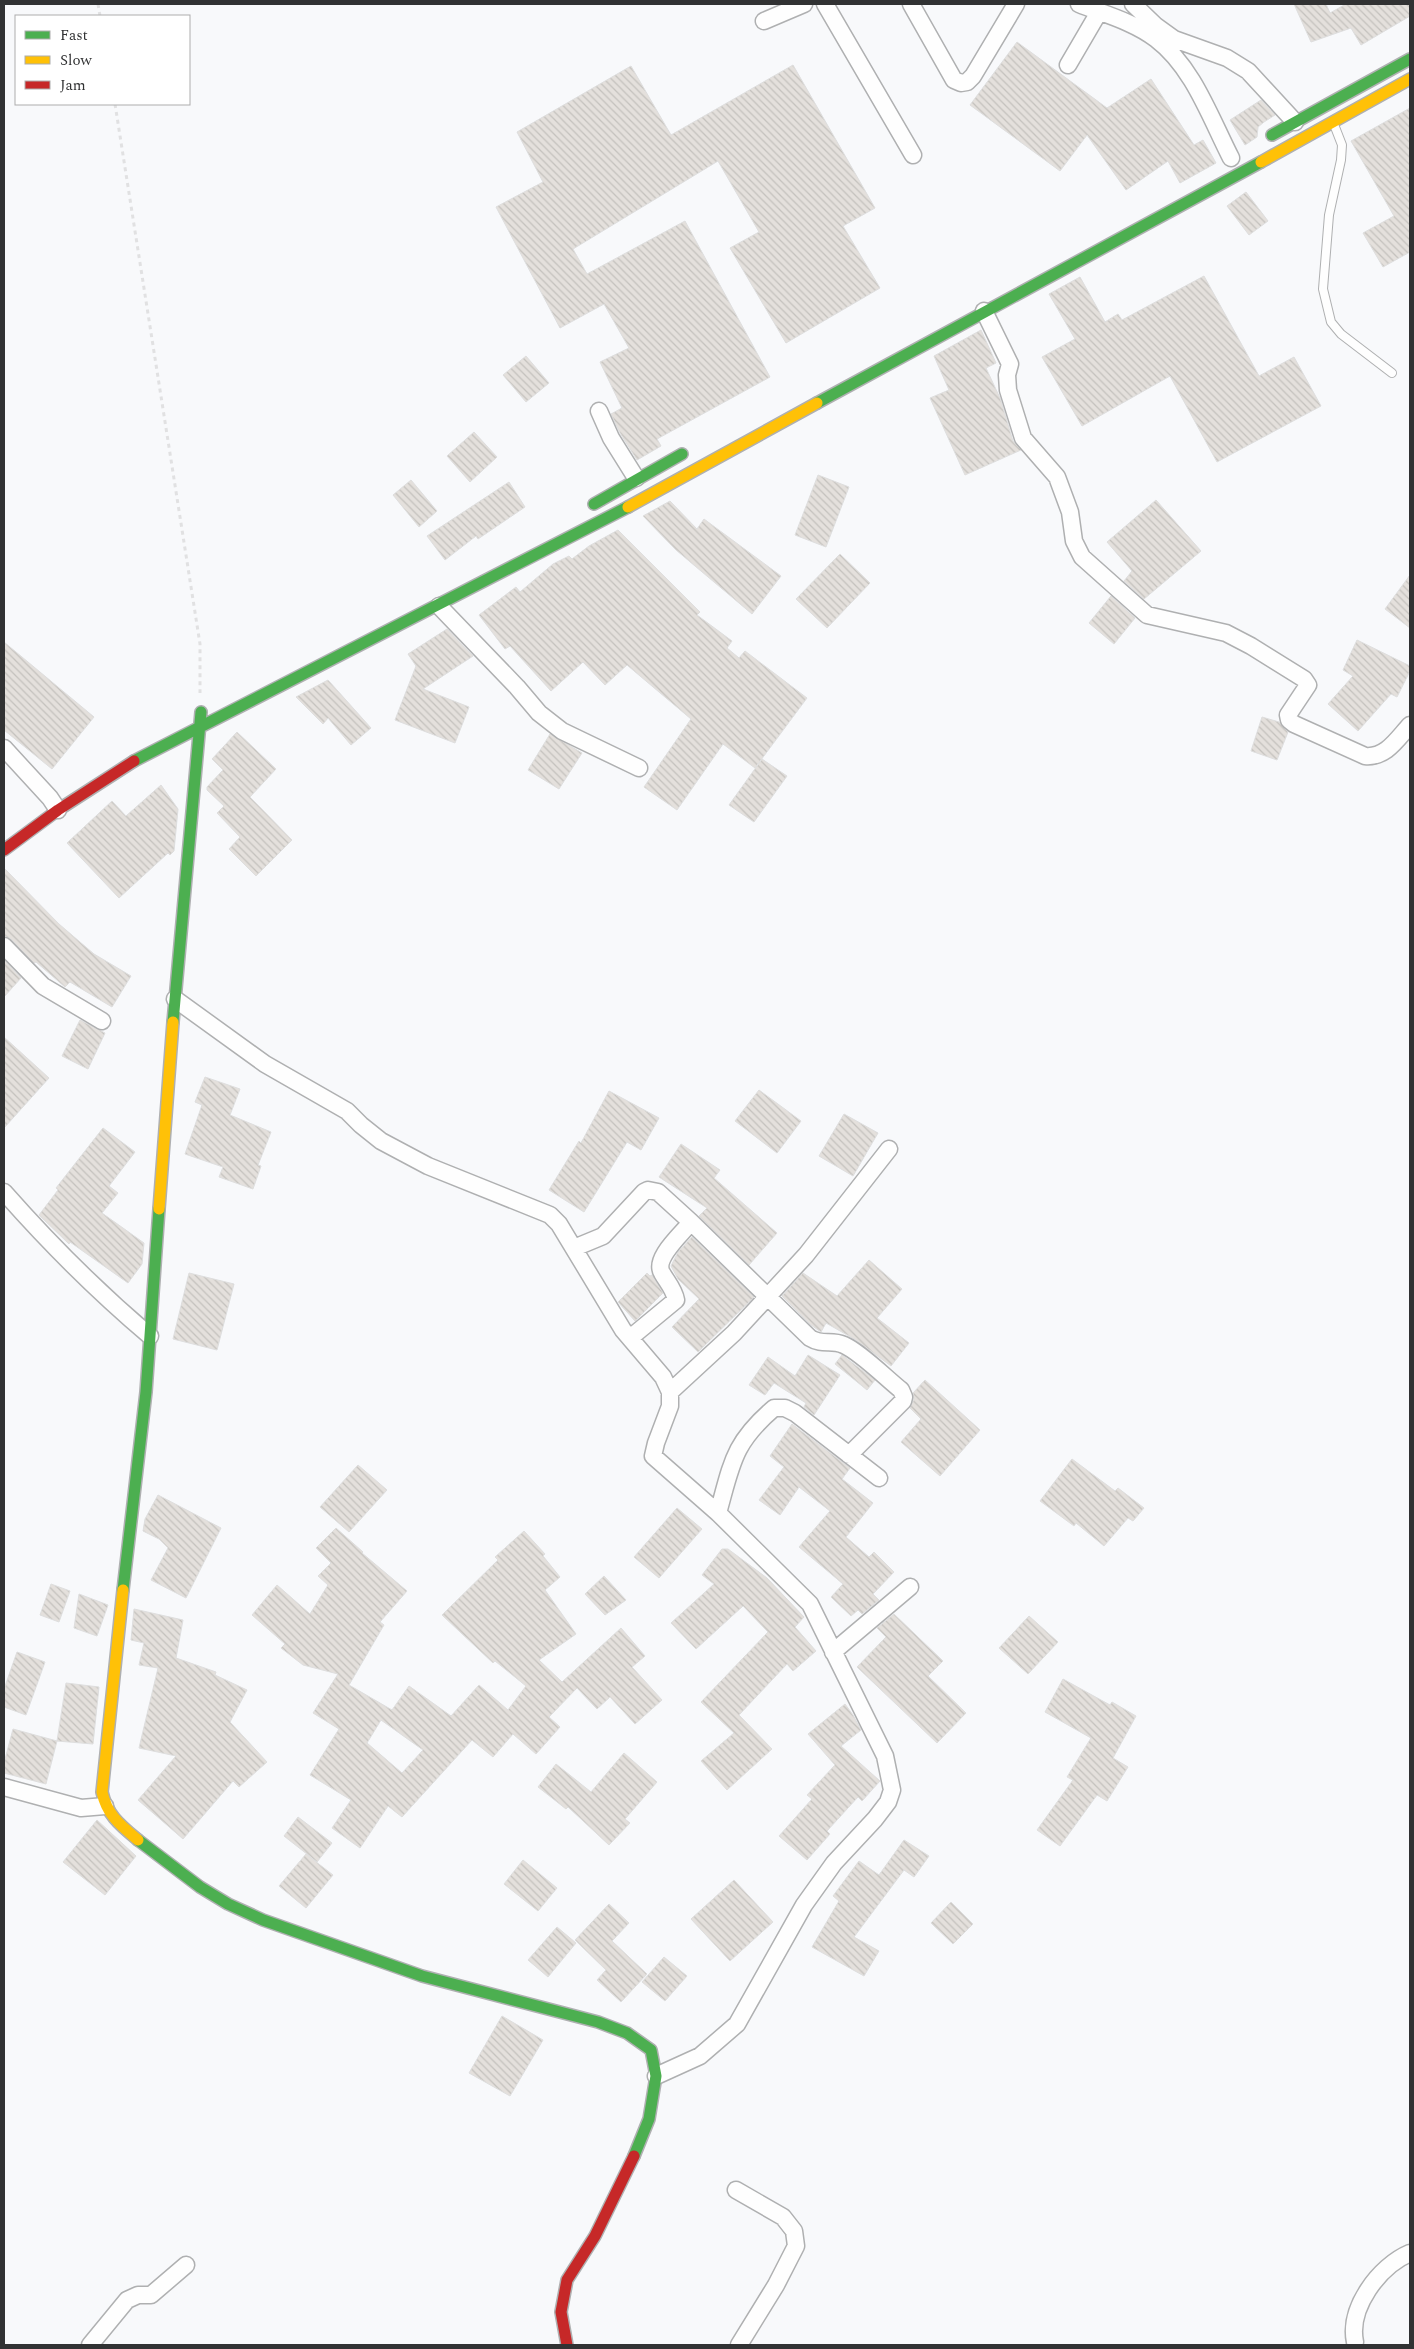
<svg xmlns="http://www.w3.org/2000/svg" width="1414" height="2349" font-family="Spectral,serif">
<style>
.building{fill:url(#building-back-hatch);stroke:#dedede;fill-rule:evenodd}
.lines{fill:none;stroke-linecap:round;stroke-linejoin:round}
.lane-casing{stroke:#afb0b1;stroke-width:10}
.street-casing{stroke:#afb0b1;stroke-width:19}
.fast-casing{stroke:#afb0b1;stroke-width:14}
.slow-casing{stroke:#afb0b1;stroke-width:14}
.jam-casing{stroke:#afb0b1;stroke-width:14}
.path{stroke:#e1e1e2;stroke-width:3;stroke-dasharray:4 4;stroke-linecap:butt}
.lane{stroke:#fefefe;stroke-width:8}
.street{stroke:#fefefe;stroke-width:16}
.fast{stroke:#4caf50;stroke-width:11}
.slow{stroke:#ffc107;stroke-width:11}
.jam{stroke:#c62828;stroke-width:11}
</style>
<defs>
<pattern id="building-back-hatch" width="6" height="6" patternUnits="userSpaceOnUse" patternTransform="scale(1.25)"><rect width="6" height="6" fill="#e4e0dc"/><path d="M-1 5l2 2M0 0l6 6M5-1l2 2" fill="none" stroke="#c4c1bd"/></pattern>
</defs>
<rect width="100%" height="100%" fill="#f8f9fb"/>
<!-- building -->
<path class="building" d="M1294,4H1326L1330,13L1346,4H1410V16L1361,45L1351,28L1311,42Z
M1017,42L1107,108L1151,79L1194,145L1203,140L1216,163L1180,183L1168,161L1126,190L1087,135L1060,171L970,105Z
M793,65L875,208L843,226L880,288L786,343L730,248L759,232L718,161L573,249L587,274L685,221L770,377L657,439L661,446L637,460L620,433L611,414L622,408L600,362L629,348L604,304L560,328L496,207L543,182L517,132L631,66L671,135Z
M1261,100L1275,115L1264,122L1258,127L1257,137L1245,145L1230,120Z
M1410,108V252L1383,267L1363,233L1394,216L1351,141Z
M1246,192L1268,221L1249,235L1227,206Z
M1204,276L1259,376L1294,357L1321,406L1217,462L1170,376L1082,426L1042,357L1075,339L1049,294L1080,277L1105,322L1118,314L1122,320Z
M981,330L996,363L986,368L1000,398L1013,441L1021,450L965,475L930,398L949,390L934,356Z
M526,356L549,383L526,402L503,375Z
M474,432L497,457L470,482L447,456Z
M818,475L849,487L826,547L795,535Z
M411,480L437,511L419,527L393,495Z
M509,482L525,507L478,539L476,536L445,560L427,536Z
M1156,500L1201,551L1144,599L1124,581L1132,571L1107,542Z
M670,501L697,529L704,519L781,576L752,614L676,550L643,516Z
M618,530L700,612L697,615L732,641L727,648L739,658L745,651L807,698L755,768L723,744L677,810L644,787L691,719L627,665L605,685L583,662L551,691L510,646L505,649L479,615L516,587L520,592L553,564L569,556L572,559L589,546Z
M840,554L870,583L827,628L796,599Z
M1410,575V628L1385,609Z
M1111,596L1135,618L1114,644L1089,623Z
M447,629L473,656L423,689L469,707L455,743L395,720L416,666L408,654Z
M1357,640L1410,666V671L1397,697L1391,694L1358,731L1328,704L1353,676L1343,670Z
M4,642L94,717L52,769L4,730Z
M328,680L371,728L351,745L328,718L323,724L296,697Z
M1262,717L1279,722L1288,732L1277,760L1251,751Z
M237,732L276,769L250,797L292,840L256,876L229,849L240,837L217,813L224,806L207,790V787L223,770L212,759Z
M550,734L582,753L559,789L528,770Z
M762,759L787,776L754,822L729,805Z
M161,785L178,809L174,851L170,855L168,853L119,898L67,843L112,801L126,816Z
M4,868L59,924L94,954L131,976L112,1007L70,982L65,987L36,962L34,963L11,939L4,936Z
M4,960L21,978L4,997Z
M80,1020L105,1033L88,1069L62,1056Z
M4,1037L49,1078L4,1128Z
M205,1077L240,1089L230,1115L271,1132L258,1165L261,1166L253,1189L219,1177L223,1167L185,1154L202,1105L195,1102Z
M759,1090L801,1121L777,1153L735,1121Z
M609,1091L659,1118L641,1150L627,1142L584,1212L549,1190L579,1141L581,1143Z
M844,1114L878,1133L853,1176L819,1156Z
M103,1128L135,1152L109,1186L118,1193L102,1213L144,1243L142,1264L128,1283L70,1242L69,1244L39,1215L58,1190L56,1188Z
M681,1144L720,1170L714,1178L777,1233L749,1265L699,1216L707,1208L659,1177Z
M692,1237L754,1297L698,1352L672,1327L699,1299L678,1279L671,1266L678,1252Z
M869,1260L902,1289L877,1318L909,1343L891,1366L856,1340L826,1323L821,1332L811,1325L782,1296L803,1273L837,1296Z
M189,1273L234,1284L217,1350L173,1339Z
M647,1273L650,1276L652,1275L663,1293L635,1321L618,1302Z
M808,1355L840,1375L814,1415L804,1407L806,1403L774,1383L765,1395L749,1385L768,1357L795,1376Z
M842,1355L875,1380L867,1390L835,1364Z
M925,1380L980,1430L940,1476L901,1442L921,1419L910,1408L914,1399L913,1393Z
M792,1424L850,1468L842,1479L873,1503L846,1537L869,1557L874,1552L894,1572L873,1594L879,1600L862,1614L858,1610L851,1616L831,1597L843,1584L799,1547L830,1511L799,1487L780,1515L759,1500L784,1467L770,1456Z
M1072,1459L1115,1491L1118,1488L1144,1508L1133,1521L1128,1518L1104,1546L1076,1523L1074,1526L1040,1501Z
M358,1465L387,1490L349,1532L320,1507Z
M158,1495L221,1528L186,1598L151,1580L168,1548L159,1539L143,1531L145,1519Z
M677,1508L702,1529L659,1578L634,1557Z
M336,1528L363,1552L362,1553L407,1591L380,1622L384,1625L349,1685L392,1710L409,1686L451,1716L479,1685L508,1710L526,1686L495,1661L493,1663L442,1615L498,1560L495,1557L524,1531L545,1554L543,1556L560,1577L545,1590L576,1634L539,1660L562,1682L621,1628L645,1656L632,1667L662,1700L635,1724L610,1697L597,1709L577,1688L549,1717L560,1727L536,1754L513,1734L493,1757L472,1740L402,1817L388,1806L360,1848L332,1828L351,1800L310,1775L339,1729L313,1713L338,1674L303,1665L281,1648L285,1644L252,1615L277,1585L310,1614L328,1585L318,1576L331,1563L316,1548ZM381,1720L423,1750L402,1773L367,1743Z
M722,1549H728L767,1578L804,1617L795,1627L816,1651L793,1671L787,1664L739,1715L772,1749L727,1790L701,1761L734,1733L701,1702L768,1632L743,1606L696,1649L671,1623L714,1584L702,1575Z
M604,1576L626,1600L605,1615L585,1594Z
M51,1584L70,1591L59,1622L40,1615Z
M79,1594L108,1605L97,1636L74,1628Z
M134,1609L183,1620L176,1658L216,1672L215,1675L247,1690L230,1722L267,1762L239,1787L233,1781L183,1839L138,1800L176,1756L139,1748L158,1668L139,1665L144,1643L131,1640Z
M894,1614L943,1661L928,1676L966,1713L937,1743L857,1667L886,1637L877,1628Z
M1029,1616L1058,1642L1028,1674L999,1648Z
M17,1652L45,1662L26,1715L4,1707V1689Z
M1063,1679L1110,1705L1112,1702L1136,1716L1113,1758L1128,1767L1107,1801L1097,1795L1060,1846L1037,1830L1073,1780L1067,1777L1091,1738L1045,1712Z
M66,1683L99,1687L93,1744L57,1741Z
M845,1704L853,1715L861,1730L841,1746L880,1781L862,1801L858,1797L827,1831L830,1834L807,1860L779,1836L812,1799L807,1795L835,1765L808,1734Z
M13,1729L57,1741L46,1784L4,1773V1763Z
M624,1753L657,1782L625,1819L630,1823L609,1845L568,1807L566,1809L538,1787L556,1764L591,1792Z
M298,1817L332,1843L317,1862L284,1836Z
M97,1820L136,1856L105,1895L63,1862Z
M904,1840L929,1856L914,1877L904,1870L854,1937L879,1951L864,1976L812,1947L839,1901L833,1896L859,1861L879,1875Z
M306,1854L333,1875L306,1908L279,1886Z
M523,1860L557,1888L538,1911L504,1884Z
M734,1880L773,1922L730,1961L691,1919Z
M951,1902L973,1924L953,1944L931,1923Z
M609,1904L629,1923L612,1941L647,1974L621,2002L597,1980L606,1970L575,1940Z
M557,1927L576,1943L548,1977L528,1960Z
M664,1957L687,1976L665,2001L642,1982Z
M502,2016L543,2040L510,2096L469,2073Z"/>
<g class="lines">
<!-- lane casing -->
<g class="lane-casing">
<path id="lane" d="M1335,127L1342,145L1341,160L1329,215L1323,289L1331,322L1341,334L1392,373"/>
</g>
<!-- street casing -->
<g class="street-casing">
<path id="street" d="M825,4L913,155
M911,4L954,80L961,83L967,82L973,76L1016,4
M1079,4C1104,14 1134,22 1156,39C1193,67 1210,117 1231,158
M1133,4L1156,26L1174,39L1227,58L1248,71L1295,122
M764,21L804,4
M1068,65L1099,12
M984,311L1010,364L1007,375L1008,390L1023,438L1057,477L1070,512L1074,541L1082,557L1147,615L1226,633L1251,646L1304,679L1308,685L1288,715L1289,720L1294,724L1365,756C1386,758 1397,739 1410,725
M599,411L611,438L636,478
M439,606L517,687L539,713L562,731L639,768
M4,748L50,798L58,810
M4,946L43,986L102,1021
M175,999L265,1064L347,1111L361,1125L381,1141L428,1166L550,1215L559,1224L623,1330L663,1377L670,1392V1406L656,1443L653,1456L718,1513L810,1604L885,1756L892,1790L888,1802L875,1819L834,1863L804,1905L737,2024L700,2056L656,2076
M4,1192C49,1243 98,1292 150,1336
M691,1222L810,1338C823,1346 831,1339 844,1345C860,1352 886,1378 901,1390L904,1397L903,1401L849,1455
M574,1248L603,1236L644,1192L648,1190L658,1192L691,1222C682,1234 653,1258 662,1273C667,1282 674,1289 676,1300L630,1338
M670,1392L734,1333L806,1255L889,1149
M718,1513C732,1463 733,1443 774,1408H785L795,1413L879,1478
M833,1652L910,1587
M4,1787L81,1808L105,1806
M736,2190L783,2217L794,2231L796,2246L776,2285L739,2345
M1355,2342C1348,2308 1379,2266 1410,2253
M90,2345L127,2300L138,2295H151L186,2265"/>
</g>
<!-- fast casing -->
<g class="fast-casing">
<path id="fast" d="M1272,135L1410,59
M817,403L1261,162
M594,504L682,454
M134,761L628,507
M173,1022L201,712
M123,1590L146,1392L159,1209
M138,1840L200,1887L228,1904L263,1920L422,1976L598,2022L627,2033L651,2050L656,2076L649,2119L634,2156"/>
</g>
<!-- slow casing -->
<g class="slow-casing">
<path id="slow" d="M1261,162L1410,79
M628,507L817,403
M159,1209L173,1022
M123,1590L102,1792C107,1815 120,1825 138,1840"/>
</g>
<!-- jam casing -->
<g class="jam-casing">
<path id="jam" d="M4,850L58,810L134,761
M567,2345L561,2312L567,2280L595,2236L634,2156"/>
</g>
<!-- path -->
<path class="path" d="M98,4L100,16
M115,104L200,644V693"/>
<!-- lane -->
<use href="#lane" class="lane"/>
<!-- street -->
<use href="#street" class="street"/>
<!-- fast -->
<use href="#fast" class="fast"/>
<!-- slow -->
<use href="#slow" class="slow"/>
<!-- jam -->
<use href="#jam" class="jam"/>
</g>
<!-- border -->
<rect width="1414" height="2349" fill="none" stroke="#313233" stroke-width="10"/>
<!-- legend -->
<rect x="15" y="15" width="175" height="90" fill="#ffffff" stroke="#adadad"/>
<rect x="25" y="31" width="25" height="8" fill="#4caf50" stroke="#adadad"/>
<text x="60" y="40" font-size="15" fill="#313233">Fast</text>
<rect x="25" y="56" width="25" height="8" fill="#ffc107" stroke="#adadad"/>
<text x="60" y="65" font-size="15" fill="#313233">Slow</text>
<rect x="25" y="81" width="25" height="8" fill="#c62828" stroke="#adadad"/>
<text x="60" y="90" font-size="15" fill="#313233">Jam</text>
</svg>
